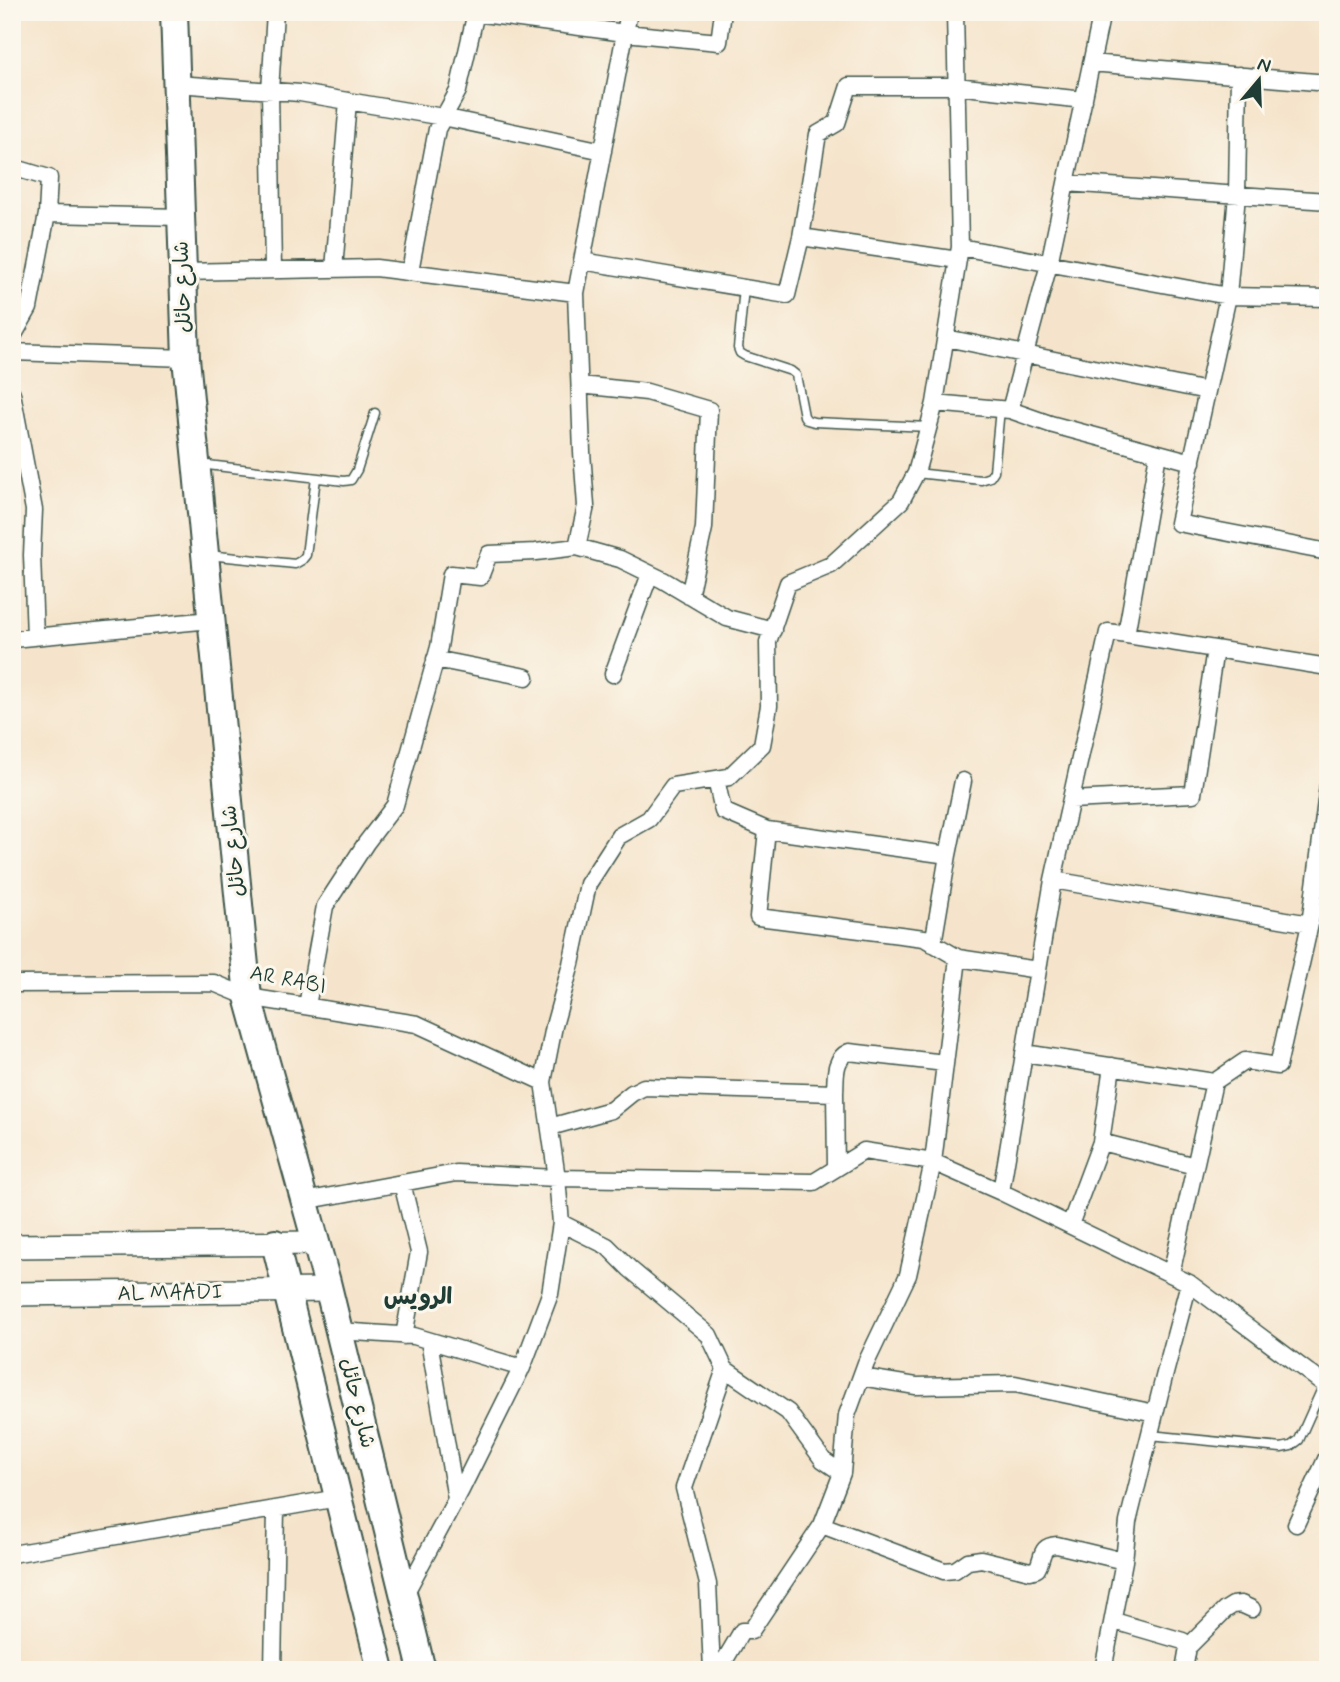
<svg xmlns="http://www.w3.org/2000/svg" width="1340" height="1682" font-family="Mynerve,'Playpen Sans Arabic',sans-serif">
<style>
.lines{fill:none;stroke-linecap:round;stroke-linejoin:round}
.lane-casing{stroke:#3f564b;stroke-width:11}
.street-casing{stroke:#3f564b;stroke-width:19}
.secondary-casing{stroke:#3f564b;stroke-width:26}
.primary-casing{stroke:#3f564b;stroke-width:30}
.lane{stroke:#fff;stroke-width:8}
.street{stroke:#fff;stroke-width:16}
.secondary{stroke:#fff;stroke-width:23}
.primary{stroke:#fff;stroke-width:26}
.labels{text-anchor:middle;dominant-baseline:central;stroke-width:6;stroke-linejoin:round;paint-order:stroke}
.street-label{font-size:21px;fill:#1f3d34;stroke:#fbf7ec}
.neighbourhood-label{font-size:23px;font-weight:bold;fill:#1f3d34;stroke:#fbf7ec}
</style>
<rect width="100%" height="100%" fill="#fbf7ec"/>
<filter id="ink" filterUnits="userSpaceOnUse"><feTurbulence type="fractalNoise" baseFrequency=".0143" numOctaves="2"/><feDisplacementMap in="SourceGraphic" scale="14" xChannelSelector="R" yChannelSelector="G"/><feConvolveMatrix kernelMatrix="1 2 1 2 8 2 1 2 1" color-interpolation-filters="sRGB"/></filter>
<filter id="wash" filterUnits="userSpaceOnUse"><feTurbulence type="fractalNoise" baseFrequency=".00686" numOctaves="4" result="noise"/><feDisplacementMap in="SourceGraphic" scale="28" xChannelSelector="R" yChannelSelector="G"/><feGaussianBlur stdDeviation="1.57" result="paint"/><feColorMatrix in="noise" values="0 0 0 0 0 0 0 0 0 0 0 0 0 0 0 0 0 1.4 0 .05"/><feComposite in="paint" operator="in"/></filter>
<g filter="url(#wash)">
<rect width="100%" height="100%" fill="#f5e4cb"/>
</g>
<g filter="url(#ink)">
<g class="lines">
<!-- lane casing -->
<g class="lane-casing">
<path id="lane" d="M744,288L738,348L740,353L745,356L791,371L796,375L804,416L807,420L814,422L929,427
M199,464L344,481L351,480L357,470L375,413
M916,473L981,480L990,477L994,471L1000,409
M208,555L295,564L302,560L306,555L316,478
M1150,1435L1281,1448L1291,1446L1299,1440L1324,1384"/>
</g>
<!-- street casing -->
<g class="street-casing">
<path id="street" d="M475,13L625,33L719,42L723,12
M1091,63L1328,83
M1239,75L1237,195L1228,296L1178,523L1328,552
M177,84L300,93L443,117L603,151
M12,167L49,178L47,214L29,308L12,338
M1066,183L1328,201
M47,214L181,217
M801,237L958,260
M960,247L1228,296L1328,298
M582,261L787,295L801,237L818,134L837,123L849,86H956L1084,100
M334,269L348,101
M273,270L270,91L275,12
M410,271L437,129L458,91L476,12
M183,272L376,268L576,293
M946,338L1207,391
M12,352L186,358
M580,385L647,392L709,410L704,528L689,596
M12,393L34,510L32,555L35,637
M935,403L1010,410L1050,424L1192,462
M1010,410L1049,264L1102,12
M577,547L586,506L582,452L576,293L629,12
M1126,635L1158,454
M12,639L211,620
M435,659L526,677
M613,674L650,574
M716,779L723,811L767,830L948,855
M1071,800L1193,794L1215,649
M767,830L758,917L924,938L958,958
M1053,880L1108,632L1328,667
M933,944L948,855L963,781
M12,984L214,983L248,997L417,1024L543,1082
M307,1006L325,906L366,843L395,805L439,647L451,574L480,577L489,554L536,552L577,547L620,559L663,580L727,618L773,630
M1024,1053L1214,1082
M835,1093C836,1078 833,1059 849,1052L945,1063
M550,1127L611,1110L632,1093L644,1087L835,1093L836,1168
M1101,1142L1195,1166
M402,1183L419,1252L404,1336
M1001,1192L1053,880L1310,924L1328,786
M304,1201L456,1173L557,1178L814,1182L864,1151L933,1162L1001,1192L1189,1283L1328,1387
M561,1223L607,1246L630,1269L709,1335L725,1369L788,1412L823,1460L842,1473
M1070,1225L1101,1142L1112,1066
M1171,1274L1214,1082L1245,1061L1278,1066L1310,924
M339,1331L414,1336L522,1368
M429,1341L456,1499
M861,1377L916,1386L1015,1384L1155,1413
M1296,1524L1328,1455
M822,1525L944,1571L955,1570L968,1561L981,1559L1030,1571L1037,1569C1044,1557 1039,1546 1057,1545L1124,1561
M12,1554L338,1498
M404,1596L461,1490L524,1363L550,1294L561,1223L557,1178L543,1082L554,1026L571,964L588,884L619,836L649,819L673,786L729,777L762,745L769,706L768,642L788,583L831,565L901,501L916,473L935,403L960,247L955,12
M1114,1621L1183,1641L1188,1647
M273,1670L276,1509
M712,1670L708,1584L684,1488L725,1369
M719,1670L742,1631H751L822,1525L842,1473L847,1415L866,1363L908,1275L933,1162L958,958L1038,970
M1103,1670L1124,1561L1128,1522L1164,1377L1189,1283
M1184,1670L1188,1647L1225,1610L1233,1605L1241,1604L1252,1609"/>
</g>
<!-- secondary casing -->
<g class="secondary-casing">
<path id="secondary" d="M12,1246L316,1243
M12,1294L329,1290"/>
</g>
<!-- primary casing -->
<g class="primary-casing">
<path id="primary" d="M174,12L186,358L248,997L327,1282L422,1670
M275,1243L381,1670"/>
</g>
<!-- lane -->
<use href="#lane" class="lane"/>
<!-- street -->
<use href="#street" class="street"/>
<!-- secondary -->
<use href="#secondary" class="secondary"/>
<!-- primary -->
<use href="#primary" class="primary"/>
</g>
</g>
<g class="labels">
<!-- street labels -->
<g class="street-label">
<text transform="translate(183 287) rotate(-92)">شارع حائل</text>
<text transform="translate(234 851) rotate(-96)">شارع حائل</text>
<text transform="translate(288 980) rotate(11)">AR RABI</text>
<text transform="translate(170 1293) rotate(-1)">AL MAADI</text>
<text transform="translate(357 1403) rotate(76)">شارع حائل</text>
</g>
<!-- neighbourhood labels -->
<g class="neighbourhood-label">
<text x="418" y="1298">الرويس</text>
</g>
</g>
<!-- margin -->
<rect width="1340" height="1682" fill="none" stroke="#fbf7ec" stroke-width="42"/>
<!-- north arrow -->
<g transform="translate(1259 80) rotate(19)" stroke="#fbf7ec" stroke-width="5" paint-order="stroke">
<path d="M0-5L12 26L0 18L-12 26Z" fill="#1f3d34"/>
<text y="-10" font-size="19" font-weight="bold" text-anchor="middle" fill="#1f3d34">N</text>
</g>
</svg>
